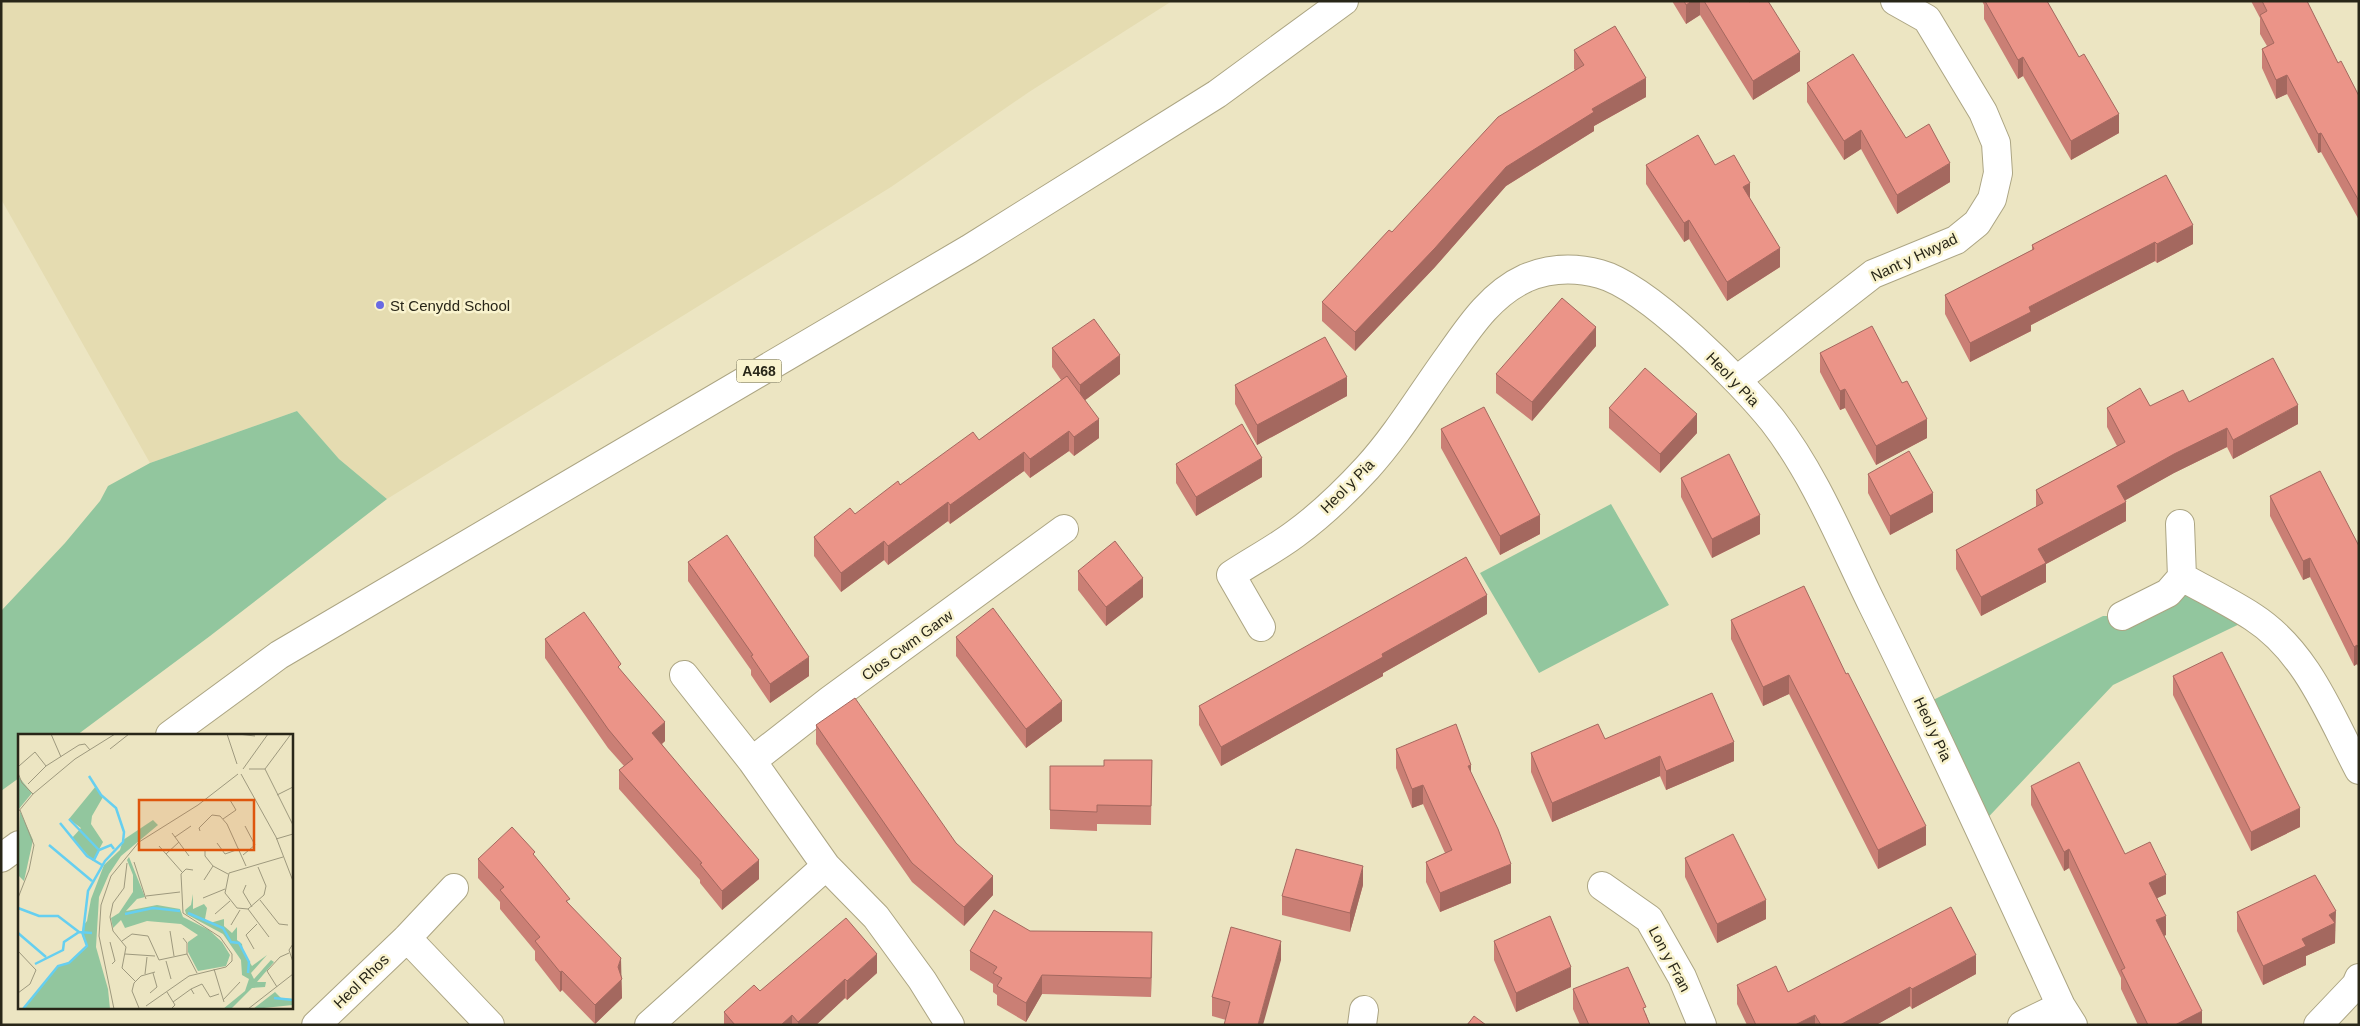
<svg xmlns="http://www.w3.org/2000/svg" width="2360" height="1026" font-family="Arial,sans-serif">
<style>
.built{fill:#e5dcb1}
.green{fill:#92c69e}
.lines{fill:none;stroke-linecap:round;stroke-linejoin:round}
.minor-casing{stroke:#aca583;stroke-width:30}
.major-casing{stroke:#aca583;stroke-width:30}
.minor{stroke:#fff;stroke-width:28}
.major{stroke:#fff;stroke-width:28}
.wall{fill:#ca7f75}
.shaded-wall{fill:#a4685f}
.building{fill:#eb9488;stroke:#a4685f}
.poi-dot{fill:#696ae3;stroke:#f9f3ce;stroke-width:2}
.labels{text-anchor:middle;dominant-baseline:central;stroke-width:5;stroke-linejoin:round;paint-order:stroke}
.shield{fill:#f9f3ce;stroke:#67644f;stroke-width:1}
.shield-label{font-size:14px;font-weight:bold;fill:#282618}
.street-label{font-size:15px;fill:#282618;stroke:#f9f3ce}
.poi-label{font-size:15px;fill:#282618;stroke:#f9f3ce;text-anchor:start}
.inset-river{fill:none;stroke:#66cff0;stroke-width:2.5}
.inset-road{fill:none;stroke:#9e997e;stroke-width:1}
.view{fill:#de560d;fill-opacity:0.15;stroke:#de560d;stroke-width:2.5}
.inset-edge{fill:none;stroke:#282618;stroke-width:2.5}
</style>
<rect width="100%" height="100%" fill="#ece5c2"/>
<!-- built -->
<path class="built" d="M1,1H1172L1029,92L891,187L387,499L339,459L297,411L150,463L1,199Z"/>
<!-- green -->
<path class="green" d="M297,411L339,459L387,499L210,636L77,735H19V778L1,791V611L65,543L100,501L108,486L150,463Z
M1611,504L1669,605L1539,673L1480,573Z
M2182,577L2254,617L2113,685L1979,827L1923,705L2103,616H2122Z"/>
<g class="lines">
<!-- minor casing -->
<g class="minor-casing">
<path id="minor" d="M1737,380L1873,274L1956,240L1977,223L1992,199L1998,173L1996,143L1983,112L1927,19L1895,1
M2180,524L2182,577C2205,590 2230,602 2253,617C2307,652 2330,715 2359,770
M2122,616L2168,593L2182,577
M1261,627L1231,575C1252,561 1275,549 1295,534C1321,515 1345,492 1367,468C1398,434 1422,393 1449,356C1470,326 1491,294 1526,278C1550,268 1574,267 1600,274C1648,287 1741,381 1773,421C1815,475 1842,543 1872,604C1938,737 1999,871 2061,1006L2073,1025
M684,675L752,761L826,866L876,917L922,980L950,1025
M752,761L830,700L1064,529
M1602,886L1649,919L1682,977L1702,1025
M407,938L490,1025
M316,1025L407,938L454,888
M649,1025L826,866
M1362,1025L1364,1010
M2022,1025L2061,1006
M2318,1025L2356,985L2359,978"/>
</g>
<!-- major casing -->
<g class="major-casing">
<path id="major" d="M170,735L279,655L969,249L1217,94L1344,1
M1,858L19,845"/>
</g>
<!-- minor -->
<use href="#minor" class="minor"/>
<!-- major -->
<use href="#major" class="major"/>
</g>
<!-- wall -->
<path class="wall" d="M1672,1H1749L1800,71L1753,100L1700,15L1686,24Z
M1982,1H2047L2119,133L2071,160L2023,76L2018,79L1984,19V5Z
M2251,1H2307L2338,63L2359,96V220L2321,152L2318,153L2287,94L2276,99L2262,68V49L2267,46L2260,34V18Z
M1574,50L1646,97L1594,126V131L1506,186L1435,267L1355,351L1322,321V302L1392,232L1575,70L1574,69Z
M1807,83L1906,138L1950,182L1897,214L1861,149L1844,160L1807,102Z
M1646,165H1715L1750,199L1780,267L1727,301L1689,239L1684,242L1646,184Z
M2166,175L2193,244L2157,263L2155,261L2031,325V331L1970,362L1945,314V295L2032,250V245Z
M1596,346L1532,421L1496,393V374Z
M1052,348L1120,374L1085,400L1099,438L1074,456L1069,451L1030,478L1024,471L950,524L948,521L888,565L884,560L841,592L814,556V537L855,514L900,485L979,440L1061,380L1052,367Z
M1820,353L1927,438L1876,465L1845,408L1840,410L1820,372Z
M1235,385L1347,396L1257,445L1235,404Z
M2189,402L2298,424L2233,459L2227,447L2174,473L2125,500L2126,521L2046,564V582L1981,616L1956,569V550L2036,507V490L2117,446L2107,427V408L2150,406Z
M1609,408L1697,433L1660,473L1609,428Z
M1441,429L1540,534L1500,555L1441,448Z
M1176,464L1262,477L1196,516L1176,483Z
M1868,474L1933,512L1890,535L1868,493Z
M1681,478L1760,534L1712,558L1681,497Z
M2270,496L2359,546V668L2357,664L2354,666L2310,577L2303,580L2270,516Z
M688,562L809,676L770,703L751,675V670L688,581Z
M1078,571L1143,597L1106,626L1078,590Z
M1487,614L1383,673V676L1221,766L1199,725V706Z
M1731,620L1846,674L1926,845L1878,869L1789,694L1763,706L1731,639Z
M956,637L1062,721L1026,748L956,656Z
M545,639L621,671L665,741L662,744L759,879L722,910L700,883V880L619,789V770L624,766L608,748L545,658Z
M2173,676L2300,827L2251,851L2173,695Z
M816,725L956,843L993,895L964,926L912,882L816,744Z
M1605,739L1734,761L1666,790L1660,776L1552,822L1531,772V753Z
M1396,749L1471,774L1511,883L1440,912L1426,882V862L1445,853L1423,804L1412,808L1396,768Z
M1152,760L1151,825L1097,824V831L1050,829V766H1104Z
M2031,786L2125,854L2166,894L2157,898L2166,935L2164,936L2202,1025H2138L2121,989V978L2069,868L2064,871L2031,805Z
M535,856L621,977L622,998L595,1024L562,990L560,992L535,960V951L500,909V902L478,878V859Z
M1685,858L1766,919L1717,943L1685,877Z
M1363,885L1350,932L1282,915V896Z
M2237,912L2336,931H2335V943L2306,956V965L2263,985L2237,931Z
M1030,931L1152,951L1151,997L1042,994L1026,1022L997,1005V995L993,992V984L970,970V951Z
M1494,941L1571,987L1516,1012L1494,960Z
M1281,960L1226,1020L1212,1016V997Z
M877,973L847,1000L845,998L816,1025H724V1012L760,991Z
M1976,974L1912,1009L1910,1006L1876,1025H1747L1737,1004V985L1788,992Z
M1573,989L1646,1014L1650,1025H1580L1573,1009Z"/>
<!-- shaded-wall -->
<path class="shaded-wall" d="M1692,1H1700V15L1686,24V5Z
M1800,52V71L1753,100V81Z
M2023,57V76L2018,79V60Z
M2287,75V94L2276,99V80Z
M1646,78V97L1594,126V131L1506,186L1435,267L1355,351V332L1506,167L1592,109Z
M2119,114V133L2071,160V141Z
M1861,130V149L1844,160V141Z
M2321,133V152L2318,153V134Z
M1950,163V182L1897,214V195Z
M1750,183V202L1743,187Z
M1689,220V239L1684,242V223Z
M2193,225V244L2157,263V244Z
M2155,242V261L2031,325V331L1970,362V343L2029,307Z
M1780,248V267L1727,301V282Z
M1596,327V346L1532,421V402Z
M1120,355V374L1080,404V385Z
M1347,377V396L1257,445V425Z
M1845,389V408L1840,410V391Z
M2298,405V424L2233,459V440Z
M1697,414V433L1660,473V454Z
M1099,419V438L1074,456V437Z
M1927,419V438L1876,465V446Z
M2227,428V447L2174,473L2117,505V486L2174,454Z
M1069,431V451L1030,478V459Z
M1024,452V471L950,524V505Z
M1262,458V477L1196,516V497Z
M1933,493V512L1890,535V516Z
M948,502V521L888,565V546Z
M2126,502V521L2046,564V582L1981,616V597L2038,549Z
M1540,515V534L1500,555V536Z
M1760,515V534L1712,558V539Z
M884,541V560L841,592V573Z
M2310,558V577L2303,580V561Z
M1143,578V597L1106,626V607Z
M1487,595V614L1383,673V676L1221,766V747L1382,654Z
M2357,645V664L2354,666V647Z
M809,657V676L770,703V684Z
M1789,675V694L1763,706V687Z
M1062,701V721L1026,748V729Z
M665,722V741L652,752V733Z
M1734,742V761L1666,790V771Z
M1660,756V776L1552,822V803Z
M1471,765V784L1468,766Z
M1423,785V804L1412,808V789Z
M2300,808V827L2251,851V832Z
M1926,826V845L1878,869V850Z
M2069,849V868L2064,871V852Z
M759,860V879L722,910V891Z
M1511,864V883L1440,912V893Z
M1363,866V885L1350,932V913Z
M2166,875V894L2149,902V883Z
M993,876V895L964,926V907Z
M1766,900V919L1717,943V924Z
M2336,911L2335,943L2306,956V965L2263,985V966L2302,939L2329,915Z
M2166,916V935L2156,939V920Z
M1152,932V951L1151,997V978Z
M1281,941V960L1263,1025H1258Z
M877,954V973L847,1000V981Z
M1976,955V974L1912,1009V989Z
M621,958L622,998L595,1024V1005L618,967Z
M1571,967V987L1516,1012V993Z
M562,971V990L560,992V972Z
M1042,975V994L1026,1022V1003Z
M845,979V998L816,1025H798V1022Z
M1910,987V1006L1876,1025H1840Z
M2202,1011V1025H2175Z
M792,1015V1025H781Z
M1815,1015V1025H1795Z"/>
<!-- building -->
<path class="building" d="M1684,1H1692L1686,5Z
M1704,1H1749V2L1751,1H1768L1800,52L1753,81Z
M1985,1H2047L2079,57L2084,54L2119,114L2071,141L2023,57L2018,60Z
M2262,1H2307L2338,63L2341,61L2359,96V201L2321,133L2318,134L2287,75L2276,80L2262,49L2274,43L2260,15L2267,11Z
M1615,26L1646,78L1592,109L1594,112L1506,167L1435,248L1355,332L1322,302L1389,230L1392,232L1498,117L1584,65L1574,50Z
M1853,54L1906,138L1929,124L1950,163L1897,195L1861,130L1844,141L1807,83Z
M1698,135L1715,165L1734,155L1750,183L1743,187L1780,248L1727,282L1689,220L1684,223L1646,165Z
M2166,175L2193,225L2157,244L2155,242L2029,307L2031,312L1970,343L1945,295L2034,249L2032,245Z
M1562,298L1596,327L1532,402L1496,374Z
M1094,319L1120,355L1080,385L1052,348Z
M1872,326L1902,383L1907,381L1927,419L1876,446L1845,389L1840,391L1820,353Z
M1325,337L1347,377L1257,425L1235,385Z
M2273,358L2298,405L2233,440L2227,428L2174,454L2117,486L2126,502L2038,549L2046,563L1981,597L1956,550L2043,503L2036,490L2125,442L2107,408L2140,388L2150,406L2183,390L2189,402Z
M1645,368L1697,414L1660,454L1609,408Z
M1067,376L1099,419L1074,437L1069,431L1030,459L1024,452L950,505L948,502L888,546L884,541L841,573L814,537L850,508L855,514L898,481L900,485L973,432L979,440Z
M1484,407L1540,515L1500,536L1441,429Z
M1242,424L1262,458L1196,497L1176,464Z
M1909,451L1933,493L1890,516L1868,474Z
M1729,454L1760,515L1712,539L1681,478Z
M2320,471L2359,546V649L2357,645L2354,647L2310,558L2303,561L2270,496Z
M727,535L809,657L770,684L751,656L753,655L688,562Z
M1115,541L1143,578L1106,607L1078,571Z
M1466,557L1487,595L1382,654L1383,657L1221,747L1199,706Z
M1804,586L1846,674L1848,673L1926,826L1878,850L1789,675L1763,687L1731,620Z
M993,608L1062,701L1026,729L956,637Z
M584,612L621,664L618,667L665,722L652,733L759,860L722,891L700,864L702,863L619,770L633,759L608,729L545,639Z
M2222,652L2300,808L2251,832L2173,676Z
M1712,693L1734,742L1666,771L1660,756L1552,803L1531,753L1598,724L1605,739Z
M855,698L956,843L993,876L964,907L912,863L816,725Z
M1456,724L1471,765L1468,766L1498,829L1511,864L1440,893L1426,862L1452,850L1423,785L1412,789L1396,749Z
M1104,760H1152L1151,806L1097,805V812L1050,810V766H1104Z
M2079,762L2125,854L2150,842L2166,875L2149,883L2166,916L2156,920L2202,1011L2175,1025H2148L2121,970L2125,968L2069,849L2064,852L2031,786Z
M512,827L535,852L533,854L570,899L566,901L621,958L618,967L622,979L595,1005L562,971L560,972L535,941L540,937L500,890L504,887L478,859Z
M1733,834L1766,900L1717,924L1685,858Z
M1296,849L1363,866L1350,913L1282,896Z
M2315,875L2336,911L2329,915L2335,923L2302,939L2306,946L2263,966L2237,912Z
M1951,907L1976,955L1912,989L1910,987L1840,1025H1821L1815,1015L1795,1025H1756L1737,985L1776,966L1788,992Z
M994,910L1030,931L1152,932L1151,978L1042,975L1026,1003L997,986L1002,978L993,973L997,967L970,951Z
M1550,916L1571,967L1516,993L1494,941Z
M846,918L877,954L847,981L845,979L798,1022L792,1015L781,1025H735L724,1012L754,985L760,991Z
M1231,927L1281,941L1258,1025H1224L1230,1002L1212,997Z
M1628,967L1646,1007L1643,1008L1650,1025H1589L1573,989Z
M1474,1016L1486,1025H1467Z"/>
<!-- markers -->
<circle class="poi-dot" cx="380" cy="305" r="5"/>
<g class="labels">
<!-- shield labels -->
<rect class="shield" x="736.5" y="359.5" width="45" height="23" rx="4"/>
<g class="shield-label">
<text x="759" y="371">A468</text>
</g>
<!-- street labels -->
<g class="street-label">
<text transform="translate(1914 257) rotate(-25)">Nant y Hwyad</text>
<text transform="translate(1733 379) rotate(46)">Heol y Pia</text>
<text transform="translate(1347 486) rotate(-45)">Heol y Pia</text>
<text transform="translate(907 645) rotate(-36)">Clos Cwm Garw</text>
<text transform="translate(1933 729) rotate(65)">Heol y Pia</text>
<text transform="translate(1670 959) rotate(62)">Lon y Fran</text>
<text transform="translate(361 981) rotate(-44)">Heol Rhos</text>
</g>
<!-- poi labels -->
<g class="poi-label">
<text x="390" y="305">St Cenydd School</text>
</g>
</g>
<!-- overview -->
<g transform="translate(18 734)">
<rect width="275" height="275" fill="#ece5c2"/>
<path d="M0,42L14,59L0,76ZM78,52L85,63L74,82L73,90L85,108L75,127L54,104L63,94L51,85ZM2,77L15,106L6,147L0,141ZM135,86L140,91L103,122L91,140L81,163L78,213L90,255L92,275H5L40,232L51,229L69,213L64,201L65,192L69,187L73,165L86,131L102,116L105,106ZM111,123L127,163L119,165L108,177L139,171L162,175L165,183L191,196L204,208L212,221L208,232L180,237L170,218V208L180,201L163,190L129,187L107,194L103,186L95,194L93,184L101,179L115,158V141L109,126ZM175,160V175L186,170L189,174L187,185L192,189L206,185V192L214,199L219,193V206L224,210L225,218L234,232L249,221L233,239L236,245L253,226L256,228L239,248H248L247,253L234,254L213,275H205L227,257L231,245L224,241L223,226L205,200L168,180L167,176L173,171ZM257,258L263,264L275,265V271L235,275Z" fill="#92c69e"/>
<path class="inset-river" d="M51,85L81,116M42,89L69,122L84,131M31,111L74,147M76,126L81,116L93,111L96,115M0,174L21,182H40L61,198M170,179L205,194L213,208L221,209L231,228L230,239M107,180L135,174L162,177M0,199L28,223M65,199L70,157L87,127L105,108L106,98L98,74L83,61L71,42M17,230L45,216L46,208L61,198L74,199M256,264L275,266M5,275L40,232L51,229L69,212L64,198"/>
<path class="inset-road" d="M33,0L43,23M209,0L219,30M220,0L237,2M92,15L111,0M1,32L17,18L28,32M225,35L250,0M231,35H247L273,0M247,35L275,91M0,39L4,49L15,60M223,40L258,103L275,147M10,50L28,32L61,11L67,10L72,16M259,61L275,53M0,78L15,60L57,25L97,0M205,85L218,76L212,66M182,97L181,94L194,81L202,82L209,90L228,132M154,99L171,122M157,103L173,92M258,105L275,100M199,109L207,120L221,115M141,112L164,138M187,116V122L195,132L210,140M148,120L161,108M225,121L237,111L227,92M116,128L128,165M109,129L106,154L95,169L92,183L95,197L108,213L104,234L117,247M240,133L248,152L246,161L230,175L219,174L207,159L211,139L265,123M186,146L195,132M228,151L225,158L234,173M128,162L162,158M0,164L11,136L16,111L2,76M185,164L207,155M242,166L261,190L270,191M230,175L251,203M197,180L212,167M213,191L222,176M152,197L156,222M165,204L169,209V220M104,207L114,200L130,202L141,226L169,220L179,239M92,208L97,227L94,230M275,210L271,216L275,228M236,215L228,201L239,190M0,217L18,236L12,250L0,259M107,220L137,222M148,227L153,245M196,235L206,268M127,240L129,223M259,253L249,237L262,223L271,219M149,258L157,271L153,275M132,259L139,253L135,239M176,260L173,255L184,250L192,263L201,260M205,266L222,248M155,268L173,255M128,272L171,242L208,233L214,227V220L202,203L165,179L163,140L168,135L175,136M121,274L114,257L116,249L123,242L137,238M96,275L81,202L83,171L93,142L121,108L180,71L220,40M230,275L275,240"/>
<path class="view" d="M121,66H236V116H121Z"/>
<rect width="275" height="275" class="inset-edge"/>
</g>
<!-- border -->
<rect width="2360" height="1026" fill="none" stroke="#282618" stroke-width="5"/>
</svg>
